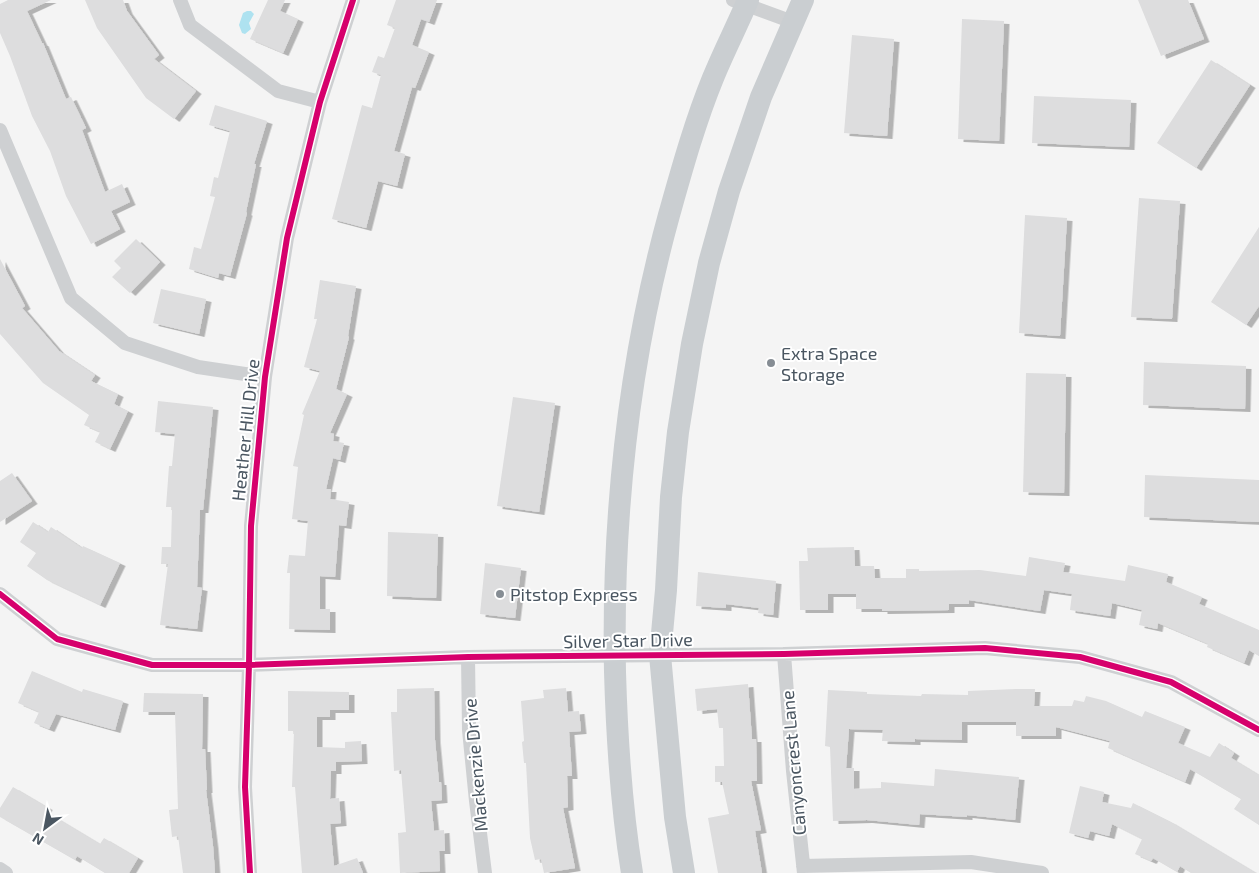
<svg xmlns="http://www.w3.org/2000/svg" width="1259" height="873" font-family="'Exo 2',sans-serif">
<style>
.water{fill:#aee2f0}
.building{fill:#ddddde;filter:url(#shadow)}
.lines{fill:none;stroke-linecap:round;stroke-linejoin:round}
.street{stroke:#ced0d2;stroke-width:14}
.primary{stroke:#caced1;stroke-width:22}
.cycleway-casing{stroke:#fff;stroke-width:9}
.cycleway{stroke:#d6006c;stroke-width:6}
.poi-dot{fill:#868d94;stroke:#fff;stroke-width:2}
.labels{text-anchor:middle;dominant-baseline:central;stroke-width:4;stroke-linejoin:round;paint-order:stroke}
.poi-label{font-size:18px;fill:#4a5661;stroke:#fff;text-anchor:start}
.street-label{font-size:18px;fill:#4a5661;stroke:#fff}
</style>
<defs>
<filter id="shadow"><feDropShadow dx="5.5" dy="3" stdDeviation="0" flood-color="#0004"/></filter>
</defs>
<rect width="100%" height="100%" fill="#f4f4f4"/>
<!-- water -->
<path class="water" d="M247,11H251L254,14L249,23L251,29L245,34L242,33L239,25L243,13Z"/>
<!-- building -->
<path class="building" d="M8,0H51L27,11L42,43H43L66,99L71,97L86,128L82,130L105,192L122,184L130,202L111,211L120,229L91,244L66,196L50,151L32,116L10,56L0,33V4Z
M85,0H123L127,11L159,55L154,59L196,91L174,119L146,98L97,28Z
M268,0H285L280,11L298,19L283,53L250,39Z
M396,0H437L429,22L421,19L412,45L429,52L415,88L412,87L394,151L405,154L397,186L378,181L366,228L332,219L362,105L372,108L381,75L372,72L378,56L384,58L395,28L387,25Z
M1138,0H1188L1204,39L1161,56Z
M962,19L1004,21L999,141L958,139Z
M852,35L894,39L887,136L844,133Z
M1211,60L1250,85L1196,168L1157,143Z
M1034,96L1131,100L1129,147L1032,143Z
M215,105L267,121L254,164H256L246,212L247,213L230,276L219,273L218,278L189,269L194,247L201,249L215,197L210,196L214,177L218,178L230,131L209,125Z
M1139,198L1180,201L1172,319L1131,317Z
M1025,215L1067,218L1060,336L1019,333Z
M1259,227V306L1246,325L1211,302Z
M136,239L160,262L130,293L112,277L121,268L114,261Z
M0,259L25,306L22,308L59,351L95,375L91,381L118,394L114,404L128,411L110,449L95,442L100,432L84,425L89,415L43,383L0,334Z
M320,280L356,286L348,336L349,337L336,389L347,394L330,433L334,434L333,441L344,443L340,460L333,458L326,489H331L330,499L349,502L346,526L339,525L335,577L320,576V609H330V630L289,629L290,573H287L289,555L305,556L308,521L292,519L298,467L293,466L304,415L302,414L320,371L304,367L317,319H314Z
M161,289L206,299L199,334L153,323Z
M1144,362L1246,366L1245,409L1143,405Z
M1026,373L1066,374L1064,493L1023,492Z
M513,397L555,403L539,512L497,506Z
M158,401L213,407L203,510H200L197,587L202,588L197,629L160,625L168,564H161L162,547H171L172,507H166L169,466H172L175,434L155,432Z
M12,473L32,501L0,522V481Z
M1145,475L1259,480V522L1144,517Z
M33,522L48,532L51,527L82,548L83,546L120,563L100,605L47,580L27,566L36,553L20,542Z
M388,532L438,534L436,598L387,596Z
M854,547L855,566H874L875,578H906V569H919V571L980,570L1026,576L1029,557L1065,563L1063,572L1125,581L1128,565L1168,574L1166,582L1202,597L1199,604L1259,630V656L1249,650L1244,663L1207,647L1208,644L1158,623L1157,629L1139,625L1142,610L1112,603L1110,616L1070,610L1072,594L1044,590L1040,611L969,600V604H949V610L882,611V609H856V594H828V610H800L799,561H808L807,548Z
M485,563L521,568L515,618L480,614Z
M698,572L776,581L773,615L758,613L759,608L726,604V608L696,606Z
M32,671L82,692L83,689L123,701L115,730L56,714L49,729L34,723L39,712L18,703Z
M748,684L752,739H756L757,781H751L761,830L755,831L762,873H718L708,818L729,814L722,782H715V766H724L723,728H719L717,709L697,711L695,689Z
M434,688L435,740L439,782H441L442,800L431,801L434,831L444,830L445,851H439L440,871L400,873L398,833L406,832L401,770L394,771L391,712H397V689Z
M566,688L568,712L579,711L581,731L569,732L572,776H567L568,807L563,808L575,868L544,873L541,859L535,860L530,838L526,763H524L522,742L524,741L521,701L544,698L543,690Z
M1016,689H1035L1034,706H1072L1074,700L1084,702L1086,696L1106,701L1142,717L1145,711L1185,727L1178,743L1210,757L1219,743L1234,753L1231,758L1259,775V825L1234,809L1241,799L1190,769L1185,782L1108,748L1110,741L1056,727V736H1016V722H962V740L915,739V742L882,741L883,730L849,729L846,768H854V789L881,788V782L934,786L935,769L1019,777L1015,820L967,815V817L920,814L919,825L867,820L833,821L830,747L825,746L828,690L867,692V694L921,696L922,694L968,695V691Z
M288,691L349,692V710H330V717H317V747L345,748V742L361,741L362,761L336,762V771H331L330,799L339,798L341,823L330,824L334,866L357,858L363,873H302L295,787H292L294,731H288Z
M144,693L203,694L202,749H205L207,790H206L213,846L215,873H183L178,836L172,837L169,810L178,809L175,712H143Z
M1080,786L1104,792L1102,802L1131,808L1133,803L1171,822L1256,873H1191L1180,866L1177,872L1153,858L1151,861L1135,854L1142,839L1112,824L1109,836L1090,831L1088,838L1069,833Z
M13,787L47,807L45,811L100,844L104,838L138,858L129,873H105L77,856L75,860L0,817V808Z"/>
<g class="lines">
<!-- street -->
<path class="street" d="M180,0L190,25L278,91L320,102
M733,0L793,22
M0,130L71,298L125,343L198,367L265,377
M0,594L57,639L152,665H249L468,657L784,654L985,648L1080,657L1171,682L1259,730
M784,654L793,771L804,873
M468,657L469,730L476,801L485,873
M803,866L971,862L1042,873
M0,869L6,873
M250,873L245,787L249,665L251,526L265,377L287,238L320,102L353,0"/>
<!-- primary -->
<path class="primary" d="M632,873C621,806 617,740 615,672C612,517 628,364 669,215C682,169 695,122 713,78C724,51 737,26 748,0
M684,873L675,817L660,655L666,590L671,497L678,432L692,344L709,263L729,191L761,97L803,0"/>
<!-- cycleway casing -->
<g class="cycleway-casing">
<path id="cycleway" d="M0,594L57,639L152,665H249L468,657L784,654L985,648L1080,657L1171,682L1259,730
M250,873L245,787L249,665L251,526L265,377L287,238L320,102L353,0"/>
</g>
<!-- cycleway -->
<use href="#cycleway" class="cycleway"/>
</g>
<!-- markers -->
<g class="poi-dot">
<circle cx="771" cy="363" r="5"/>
<circle cx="500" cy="594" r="5"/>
</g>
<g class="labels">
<!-- poi labels -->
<g class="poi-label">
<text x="781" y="353">Extra Space<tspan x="781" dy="21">Storage</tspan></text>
<text x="510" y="594">Pitstop Express</text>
</g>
<!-- street labels -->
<g class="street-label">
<text transform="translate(245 430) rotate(-84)">Heather Hill Drive</text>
<text transform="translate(628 640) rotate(-1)">Silver Star Drive</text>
<text transform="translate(793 763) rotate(-95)">Canyoncrest Lane</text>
<text transform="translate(475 765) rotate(-95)">Mackenzie Drive</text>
</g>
</g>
<!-- north arrow -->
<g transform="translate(45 828) rotate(212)" stroke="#ffffff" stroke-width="4" paint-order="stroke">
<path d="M0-4L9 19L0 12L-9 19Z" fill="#4a5661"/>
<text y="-8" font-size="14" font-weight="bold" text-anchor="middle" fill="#4a5661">N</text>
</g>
</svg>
